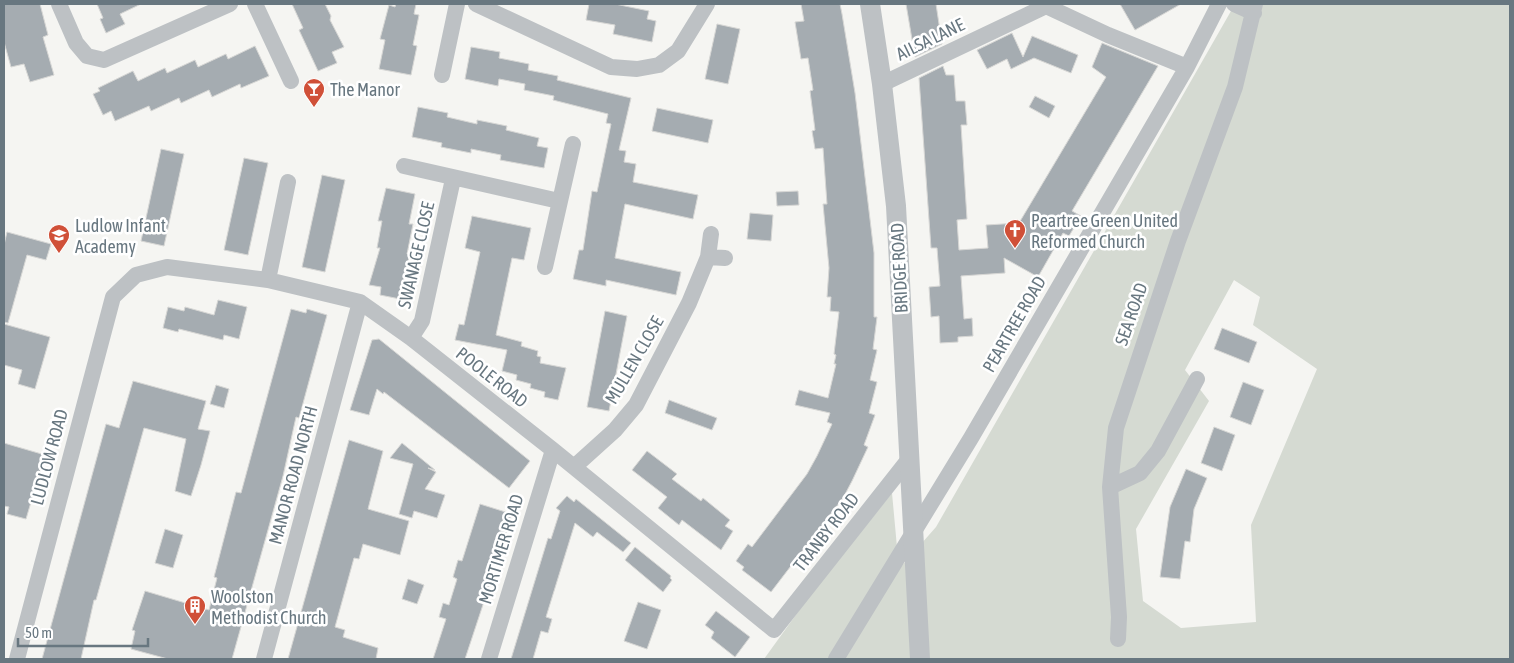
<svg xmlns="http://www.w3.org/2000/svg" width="1514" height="663" font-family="'Asap Condensed',sans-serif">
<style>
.green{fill:#d5dad2;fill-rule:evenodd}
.building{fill:#a5acb1;stroke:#d7d7d5}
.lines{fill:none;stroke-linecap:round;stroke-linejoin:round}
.minor{stroke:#bdc1c4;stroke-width:16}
.tertiary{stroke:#bdc1c4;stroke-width:20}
.labels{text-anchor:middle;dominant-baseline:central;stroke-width:5;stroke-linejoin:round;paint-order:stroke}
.street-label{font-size:18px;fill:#687780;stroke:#fff}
.poi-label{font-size:18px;fill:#687780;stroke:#fff;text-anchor:start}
</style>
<rect width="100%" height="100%" fill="#f5f5f2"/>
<!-- green -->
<path class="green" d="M1235,4H1510V659H764L811,594L892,493L899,569L936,527ZM1234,280L1260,297L1253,325L1317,369L1251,525L1256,622L1181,628L1143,601L1136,529L1209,401L1185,370Z"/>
<!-- building -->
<path class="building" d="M4,4H40L48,35L43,37L54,75L30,82L24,64L11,67L4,42Z
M97,4H141L120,14L125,24L106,33L100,19L103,18Z
M292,4H325L331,16L330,20L344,47L332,52L337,63L318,71L299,30L303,28Z
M396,4H416L414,14L419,15L413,45L417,46L411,75L379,69L385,40L380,39L389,5L395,7Z
M589,4H615L649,11L647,19L656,21L652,42L613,34L615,25L586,20Z
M801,4H840L842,14L855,93L874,253V317H877L873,349L877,350L870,380L877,382L869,413L875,415L864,445L868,447L852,481L843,498L771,592L742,570L744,567L736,561L748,544L752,547L807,474L817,456L832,424L827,422L830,413L795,405L799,390L828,398L836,364H834L836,355L834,354L839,312L830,311L831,297H827L829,268L823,204H827L823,148L815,149L812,131L815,130L810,91L813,90L808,58L801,59L795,22L804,21Z
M906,4H936L942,44L915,57Z
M1120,4H1181L1135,30Z
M717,24L740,29L728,84L705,79Z
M1012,33L1023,57L1032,36L1078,55L1071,73L1034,58L1011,69L1007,59L987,69L977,50Z
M1102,43L1158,66L1072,211L1081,216L1069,236L1063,233L1038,277L1004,258L1005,273L961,276L964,319L972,318L973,336L958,337V342L940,343L939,316L931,317L929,287L940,286L937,248H931L919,78L943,66L946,75H954L956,101H965L967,125H961L967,219L957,220L959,250L988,248L986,225L1019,223L1106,77L1092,67Z
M255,46L269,76L241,88L240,84L212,97L209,90L181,103L179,98L151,111L149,106L115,121L111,111L103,115L93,94L100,91L98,88L133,71L138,81L165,68L167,73L195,60L198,67L226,54L228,59Z
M471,47L500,52L499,58L529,64L528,70L558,76L557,80L631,98L619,150L626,151L624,162L636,164L633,182L698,195L693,219L625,204L615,258L681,272L676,295L606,280V286L573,279L579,250H583L592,191L597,192L611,124L606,123L608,114L553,100L554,96L524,90L525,84L499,79L498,86L465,79Z
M1035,96L1055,106L1049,118L1029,107Z
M418,107L448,113L447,117L477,124V120L507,126L506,130L539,138L537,146L548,148L544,168L500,160L501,155L471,149V153L441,147L442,143L412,137Z
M657,108L713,120L708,143L652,131Z
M161,149L184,154L164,246L141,241Z
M244,158L268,163L248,255L224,250Z
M322,175L345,180L325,272L302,267Z
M386,188L415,194L409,224H413L407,254H410L400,299L380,295L381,287L369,285L380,248H377L382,221H378Z
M798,191L799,205L777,206L776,192Z
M750,213L773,215L771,241L747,239Z
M472,216L531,228L524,260L512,258L496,335L522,342L521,346L538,351L537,356L541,357L540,363L566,368L558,400L544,397L545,392L530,388L531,384L516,380L517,375L502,371L507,350L455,340L459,324L464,325L480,252L465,248Z
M7,232L51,244L46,260L27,255L8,323L4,322V245Z
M218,300L247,307L239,339L224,335L223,340L179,329L178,332L163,328L168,307L184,311L185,307L214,315Z
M291,309L306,313L307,309L327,315L299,418L296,417L283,476L232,659H168L131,649L135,631L132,630L145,591L209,610L217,578L214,577L236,492L241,493Z
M605,311L627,316L609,411L587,407Z
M4,324L50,337L35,389L18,384L22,370L4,365Z
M1222,328L1257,342L1249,363L1214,349Z
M379,339L530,461L509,488L384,392L383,394L377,389L369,415L350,410L372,340Z
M133,381L206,401L198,429L210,431L201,465L191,496L175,491L186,439L144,428L96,600H94L81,659H42L106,424L119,428Z
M1243,382L1264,390L1251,425L1230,417Z
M216,385L229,389L224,408L210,404Z
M669,400L717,418L712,430L665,413Z
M1214,427L1235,435L1222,471L1201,463Z
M349,440L383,451L368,509L409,521L400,555L363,544L359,559L354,558L335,627L345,630L343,637L378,648L376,659H288Z
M4,443L45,455L26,519L7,514L9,507L4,506Z
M402,443L435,470L428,468L436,472L425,489L445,495L437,518L414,511L412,518L399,514L413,464L390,458Z
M647,451L677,474L672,479L701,501L703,498L730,520L725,526L733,531L721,550L682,520L679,525L658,508L667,497L632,470Z
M1186,469L1207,478L1194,509L1190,542L1185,541L1180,579L1160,577L1170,507Z
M567,496L574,502L576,499L631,543L623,552L597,532L593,537L575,523L546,617L552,619L548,633L541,631L533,659H511L548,538L551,539L560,511L556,508Z
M480,504L512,514L509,526L465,659H433L446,619L439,617L443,603L449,605L457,579L453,577L458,560L462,561Z
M165,529L183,535L173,568L155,563Z
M635,547L671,576L670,578L672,580L663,592L625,560Z
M408,579L424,585L417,604L402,599Z
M638,602L661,610L647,649L624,641Z
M716,611L750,637L735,657L711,638L714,632L705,625Z"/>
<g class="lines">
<!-- minor -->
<path class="minor" d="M59,4L76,43L87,56L104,60L230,4
M255,4L291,81
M476,4L611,67L637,69L659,65L678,51L707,4
M1234,4L1254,13
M442,75L457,4
M882,84L1046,6L1108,35L1187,67
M404,166L559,201
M708,257L725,258
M545,267L573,144
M268,280L288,182
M411,338L422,321L453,179
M574,467L615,430L636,405L689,303L708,257L711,234
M1110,487L1140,473L1158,451L1197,379
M1118,639L1119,617L1110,487L1116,428L1178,241L1235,87L1255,4
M17,659L113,297L136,275L167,267L268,280L360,302L411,338L553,450L774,630L909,459
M264,659L360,302
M489,659L553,450
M836,659L971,438L1187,67L1219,4"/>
<!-- tertiary -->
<path class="tertiary" d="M870,4L882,84L896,206L920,659"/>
</g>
<!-- icons -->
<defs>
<g id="bar-pin" transform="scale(1.125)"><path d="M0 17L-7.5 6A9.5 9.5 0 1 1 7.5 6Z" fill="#d05038" stroke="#fff"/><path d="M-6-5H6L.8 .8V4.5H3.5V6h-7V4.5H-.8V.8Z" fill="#fff"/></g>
<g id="church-pin" transform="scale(1.125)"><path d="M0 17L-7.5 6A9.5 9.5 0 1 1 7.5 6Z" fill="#d05038" stroke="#fff"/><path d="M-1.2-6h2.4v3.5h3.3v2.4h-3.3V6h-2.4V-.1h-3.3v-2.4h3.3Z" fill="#fff"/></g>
<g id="school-pin" transform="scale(1.125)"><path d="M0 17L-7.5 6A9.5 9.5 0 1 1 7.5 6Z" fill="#d05038" stroke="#fff"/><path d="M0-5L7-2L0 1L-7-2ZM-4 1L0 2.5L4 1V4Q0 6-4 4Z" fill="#fff"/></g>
<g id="building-pin" transform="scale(1.125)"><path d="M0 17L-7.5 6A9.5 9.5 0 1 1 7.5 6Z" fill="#d05038" stroke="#fff"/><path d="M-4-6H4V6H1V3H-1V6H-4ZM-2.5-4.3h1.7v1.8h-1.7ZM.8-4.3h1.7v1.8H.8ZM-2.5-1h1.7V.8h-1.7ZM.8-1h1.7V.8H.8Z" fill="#fff"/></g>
</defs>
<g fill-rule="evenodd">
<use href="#bar-pin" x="314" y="89"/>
<use href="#church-pin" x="1015" y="230"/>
<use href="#school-pin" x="59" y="235"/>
<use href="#building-pin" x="195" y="606"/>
</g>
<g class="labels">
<!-- street labels -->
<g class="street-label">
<text transform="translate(930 39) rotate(-26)">AILSA LANE</text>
<text transform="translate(416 255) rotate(-77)">SWANAGE CLOSE</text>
<text transform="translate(899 268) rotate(-93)">BRIDGE ROAD</text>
<text transform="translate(1131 314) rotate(-71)">SEA ROAD</text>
<text transform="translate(1014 324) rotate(-60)">PEARTREE ROAD</text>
<text transform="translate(634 360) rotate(-60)">MULLEN CLOSE</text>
<text transform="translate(492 377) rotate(38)">POOLE ROAD</text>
<text transform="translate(49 457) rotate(-75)">LUDLOW ROAD</text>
<text transform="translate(293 475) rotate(-75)">MANOR ROAD NORTH</text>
<text transform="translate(826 532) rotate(-52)">TRANBY ROAD</text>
<text transform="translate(501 549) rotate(-73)">MORTIMER ROAD</text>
</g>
<!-- poi labels -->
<g class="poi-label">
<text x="330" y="89">The Manor</text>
<text x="1031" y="220">Peartree Green United<tspan x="1031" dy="21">Reformed Church</tspan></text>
<text x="75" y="225">Ludlow Infant<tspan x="75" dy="21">Academy</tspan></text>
<text x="211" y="596">Woolston<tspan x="211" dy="21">Methodist Church</tspan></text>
</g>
</g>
<!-- border -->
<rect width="1514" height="663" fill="none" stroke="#687780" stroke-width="10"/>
<!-- scale -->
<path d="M18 638v8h130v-8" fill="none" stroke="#687780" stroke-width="2.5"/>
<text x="25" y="638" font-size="15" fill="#687780" stroke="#ffffff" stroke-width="4" paint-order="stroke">50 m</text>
</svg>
